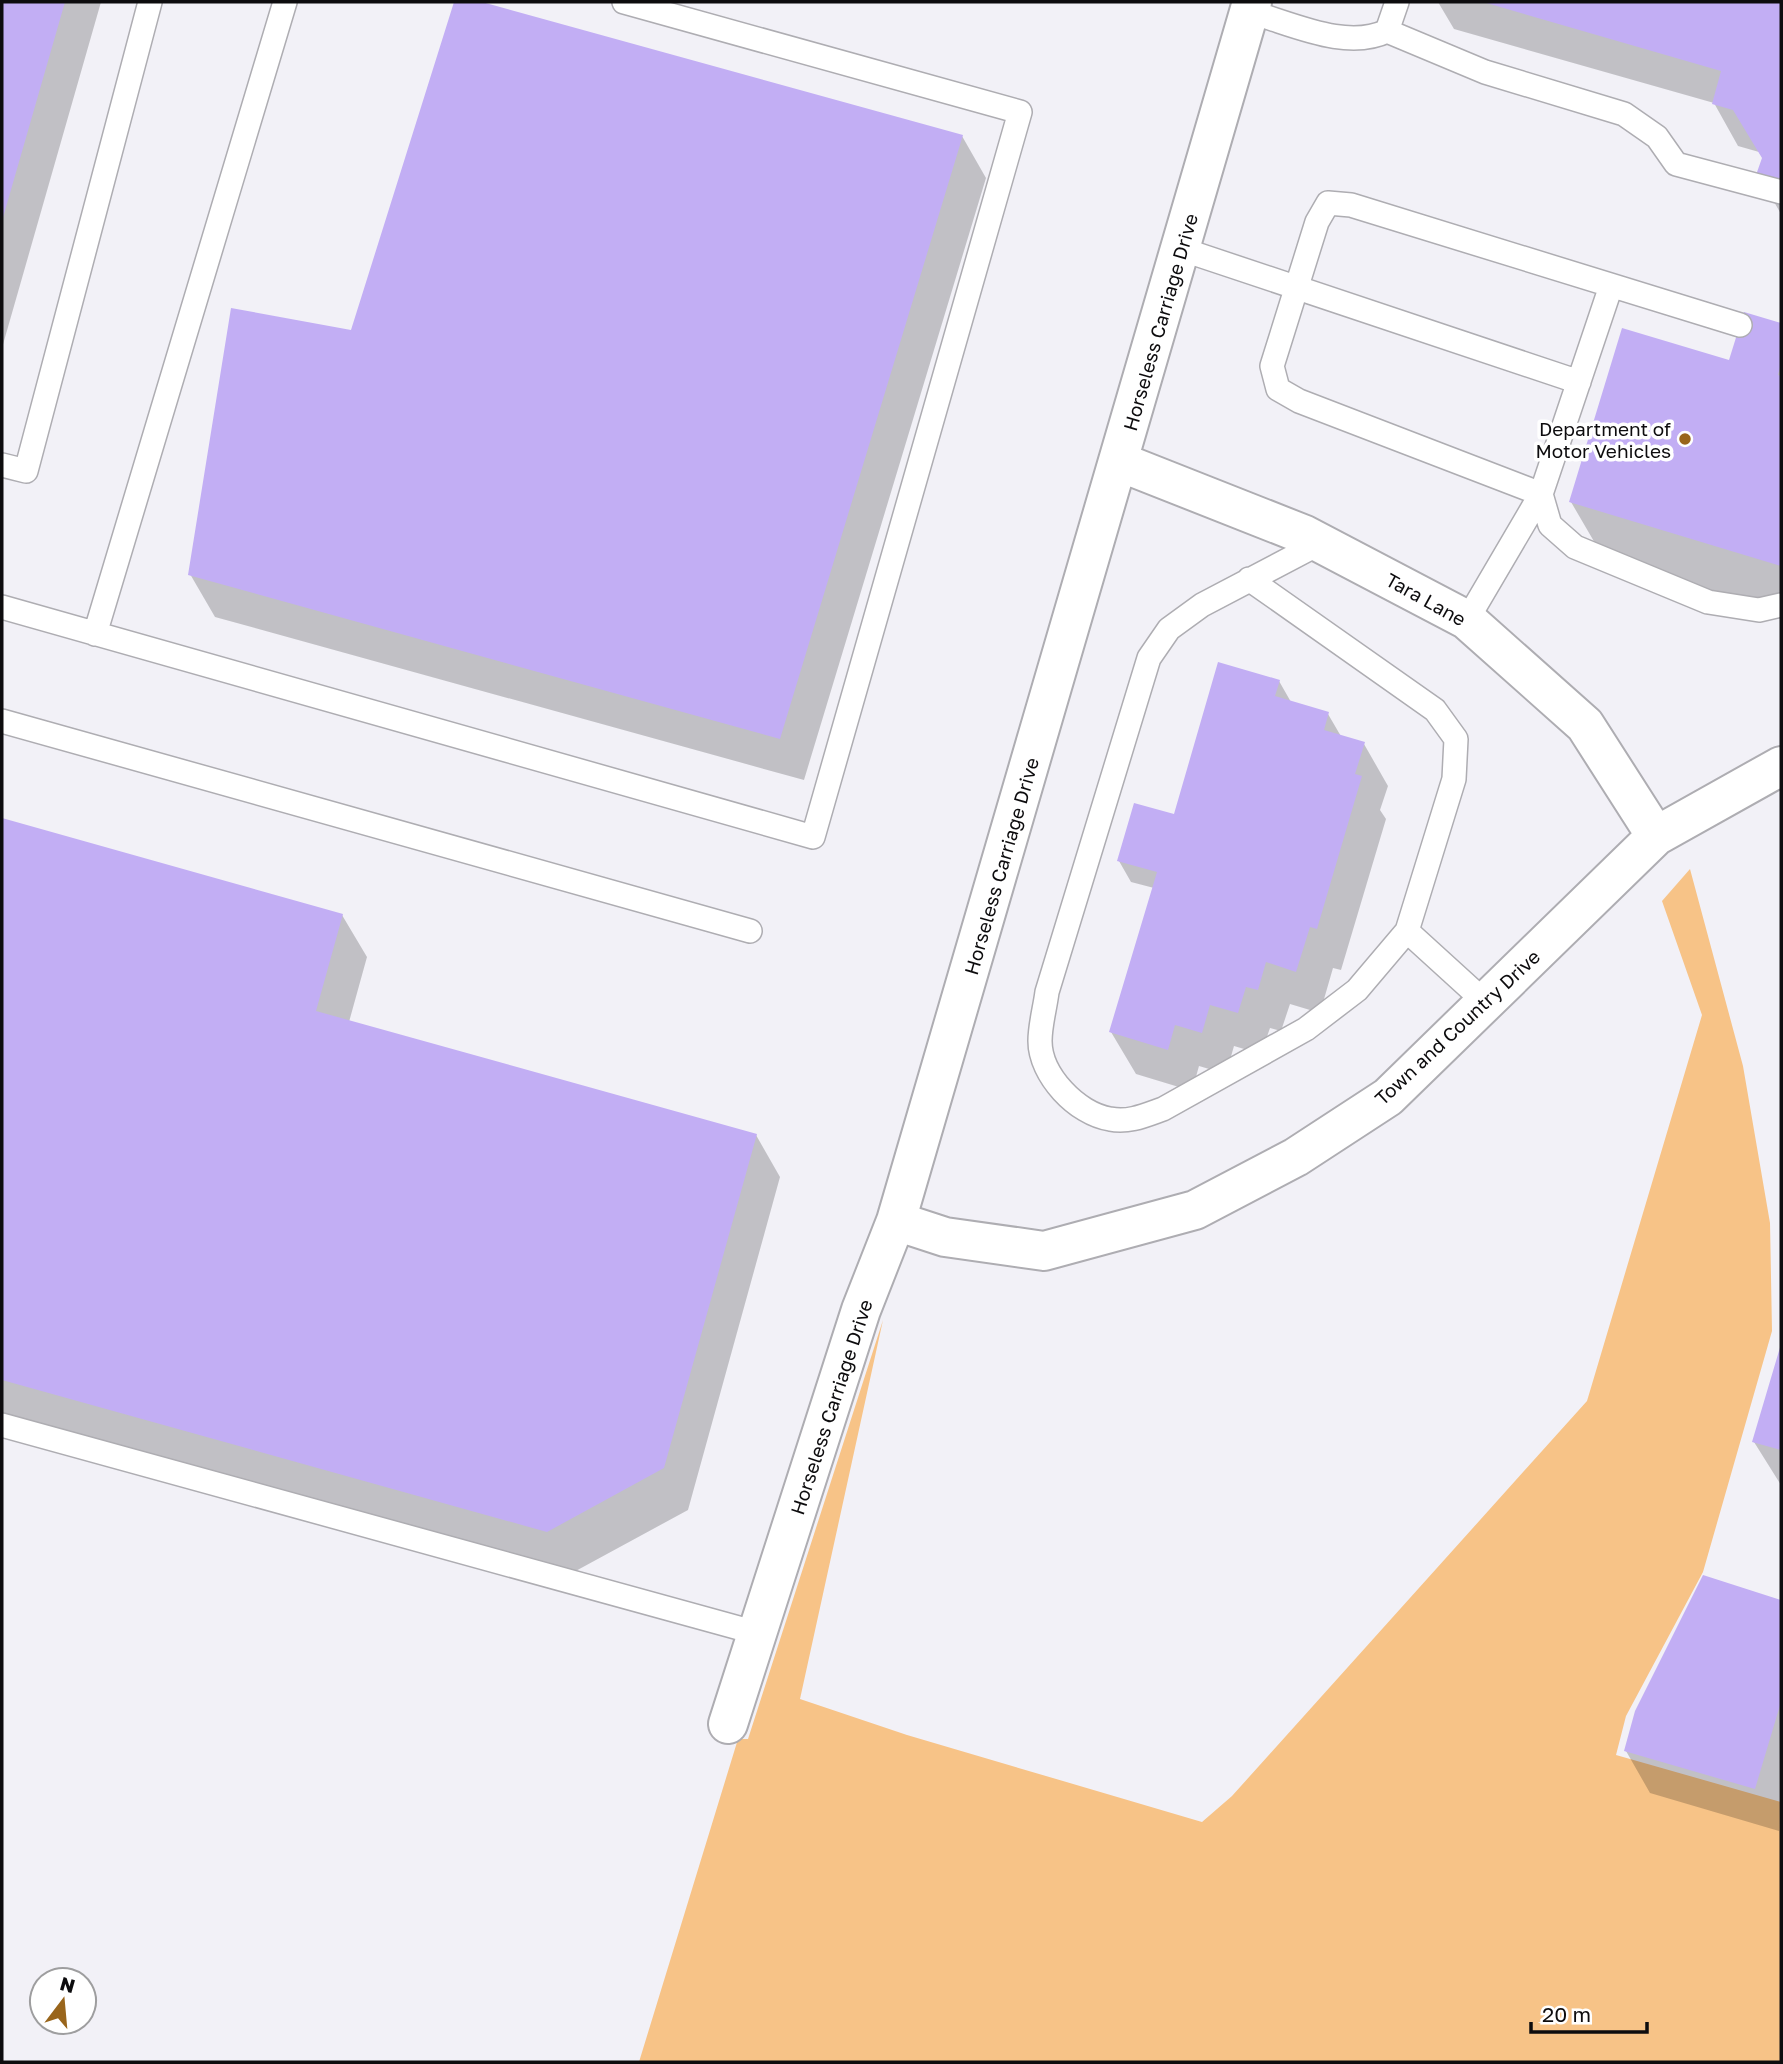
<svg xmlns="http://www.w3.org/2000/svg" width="1783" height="2064" font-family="'Golos Text',sans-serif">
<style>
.green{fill:#f7c387}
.shadow{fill:#0003}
.building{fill:#c2aef4}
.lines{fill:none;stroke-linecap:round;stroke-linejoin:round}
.lane-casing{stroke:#aeadb2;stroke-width:26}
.street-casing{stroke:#aeadb2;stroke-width:42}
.lane{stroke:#fff;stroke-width:23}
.street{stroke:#fff;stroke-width:38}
.poi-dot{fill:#99651b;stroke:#fff;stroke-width:2.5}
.labels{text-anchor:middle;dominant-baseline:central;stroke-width:7;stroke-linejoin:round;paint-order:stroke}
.street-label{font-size:19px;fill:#0d0c0e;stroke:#fff}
.poi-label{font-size:19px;fill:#0d0c0e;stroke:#fff;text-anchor:end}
</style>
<rect width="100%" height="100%" fill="#f2f1f7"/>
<!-- green -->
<path class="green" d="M1690,869L1743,1066L1770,1223L1772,1331L1703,1572L1626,1716L1616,1755L1781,1802V2062H639L738,1739H748L883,1320L800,1699L907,1735L1202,1822L1232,1796L1587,1401L1702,1015L1662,901Z"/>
<!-- shadow -->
<path class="shadow" d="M2,2H101L2,348Z
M456,2H475L962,136L986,178L804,780L215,617L190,574L352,332Z
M1438,2H1781V214L1758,174L1763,158L1759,152L1738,146L1714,103L1454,29Z
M1745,314L1781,325V614L1606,562L1571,502L1730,363Z
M1279,681L1291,702L1328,714L1342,738L1364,744L1388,786L1380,810L1386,819L1341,970L1333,968L1320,1013L1290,1004L1281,1031L1270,1028L1261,1054L1234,1046L1226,1074L1199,1066L1192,1091L1136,1074L1111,1032L1154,888L1131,882L1119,861L1175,817Z
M2,820L342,915L367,957L349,1022L756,1135L780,1177L688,1510L572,1573L2,1414Z
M1781,1348V1485L1754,1442Z
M1704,1578L1781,1602L1779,1831L1650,1793L1626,1751Z"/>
<!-- building -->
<path class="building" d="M2,2H65L2,221Z
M454,2H482L963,135L780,739L188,575L231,308L351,330Z
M1483,2H1781V182L1756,175L1762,158L1733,110L1712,104L1721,71Z
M1744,312L1781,323V364L1778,375L1781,376V566L1569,502L1622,328L1729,360Z
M1218,662L1280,680L1275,696L1329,712L1324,730L1365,742L1355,774L1362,776L1317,929L1310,927L1296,972L1266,962L1258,990L1246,987L1238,1013L1210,1005L1202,1033L1175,1025L1168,1050L1109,1032L1157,872L1117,861L1134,803L1174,814Z
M2,818L343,914L316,1011L757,1134L664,1468L547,1532L2,1380Z
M1781,1344V1450L1752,1442Z
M1703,1575L1781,1600V1702L1755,1789L1624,1751L1635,1711Z"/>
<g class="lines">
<!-- lane casing -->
<g class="lane-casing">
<path id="lane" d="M1250,12C1291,23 1346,51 1387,31L1397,2
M1387,31L1485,72L1624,114L1657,137L1676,164L1781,192
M1181,249L1579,382
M2,465L26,471L150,2
M1541,494L1299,401L1278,389L1272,366L1317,222L1328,203L1351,205L1740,325
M1541,494L1550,525L1575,547L1708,602L1759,610L1781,605
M1320,543L1202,605L1169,629L1149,658L1047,992C1045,1008 1040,1025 1040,1041C1040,1075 1077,1114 1110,1119C1129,1123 1146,1115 1163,1109L1306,1029L1357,990L1407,931L1485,1002
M1249,579L1435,710L1456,739L1454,779L1407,931
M2,607L813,837L1020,112L624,2
M1467,620L1541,494L1611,286
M95,634L285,2
M2,721L750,931
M2,1425L757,1633"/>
</g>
<!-- street casing -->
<g class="street-casing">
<path id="street" d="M1120,462L1305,535L1467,620L1585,725L1656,836
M896,1221L945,1237L1044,1251L1195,1210L1296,1157L1388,1097L1656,836L1781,766
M728,1724L861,1310L896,1221L1252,2"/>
</g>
<!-- lane -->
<use href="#lane" class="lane"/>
<!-- street -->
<use href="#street" class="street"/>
</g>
<!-- markers -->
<circle class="poi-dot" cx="1685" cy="439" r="7"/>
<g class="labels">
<!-- street labels -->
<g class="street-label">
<text transform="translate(1160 322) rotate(-74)">Horseless Carriage Drive</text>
<text transform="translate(1426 599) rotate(29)">Tara Lane</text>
<text transform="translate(1001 866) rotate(-74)">Horseless Carriage Drive</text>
<text transform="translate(1457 1027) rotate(-43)">Town and Country Drive</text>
<text transform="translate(831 1407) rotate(-72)">Horseless Carriage Drive</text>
</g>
<!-- poi labels -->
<g class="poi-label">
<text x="1671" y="428">Department of<tspan x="1671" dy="22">Motor Vehicles</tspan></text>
</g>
</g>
<!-- border -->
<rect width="1783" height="2064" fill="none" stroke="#0d0c0e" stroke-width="7"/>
<!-- north arrow -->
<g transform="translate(63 2001) rotate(16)"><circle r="33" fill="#ffffff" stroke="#9e9e9f" stroke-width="2"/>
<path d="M0-5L12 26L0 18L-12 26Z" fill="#99651b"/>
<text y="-10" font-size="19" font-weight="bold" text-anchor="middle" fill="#0d0c0e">N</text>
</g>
<!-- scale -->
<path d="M1531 2022v10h116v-10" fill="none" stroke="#0d0c0e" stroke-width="3.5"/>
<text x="1542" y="2022" font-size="21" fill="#0d0c0e" stroke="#ffffff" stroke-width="5" paint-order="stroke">20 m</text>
</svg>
